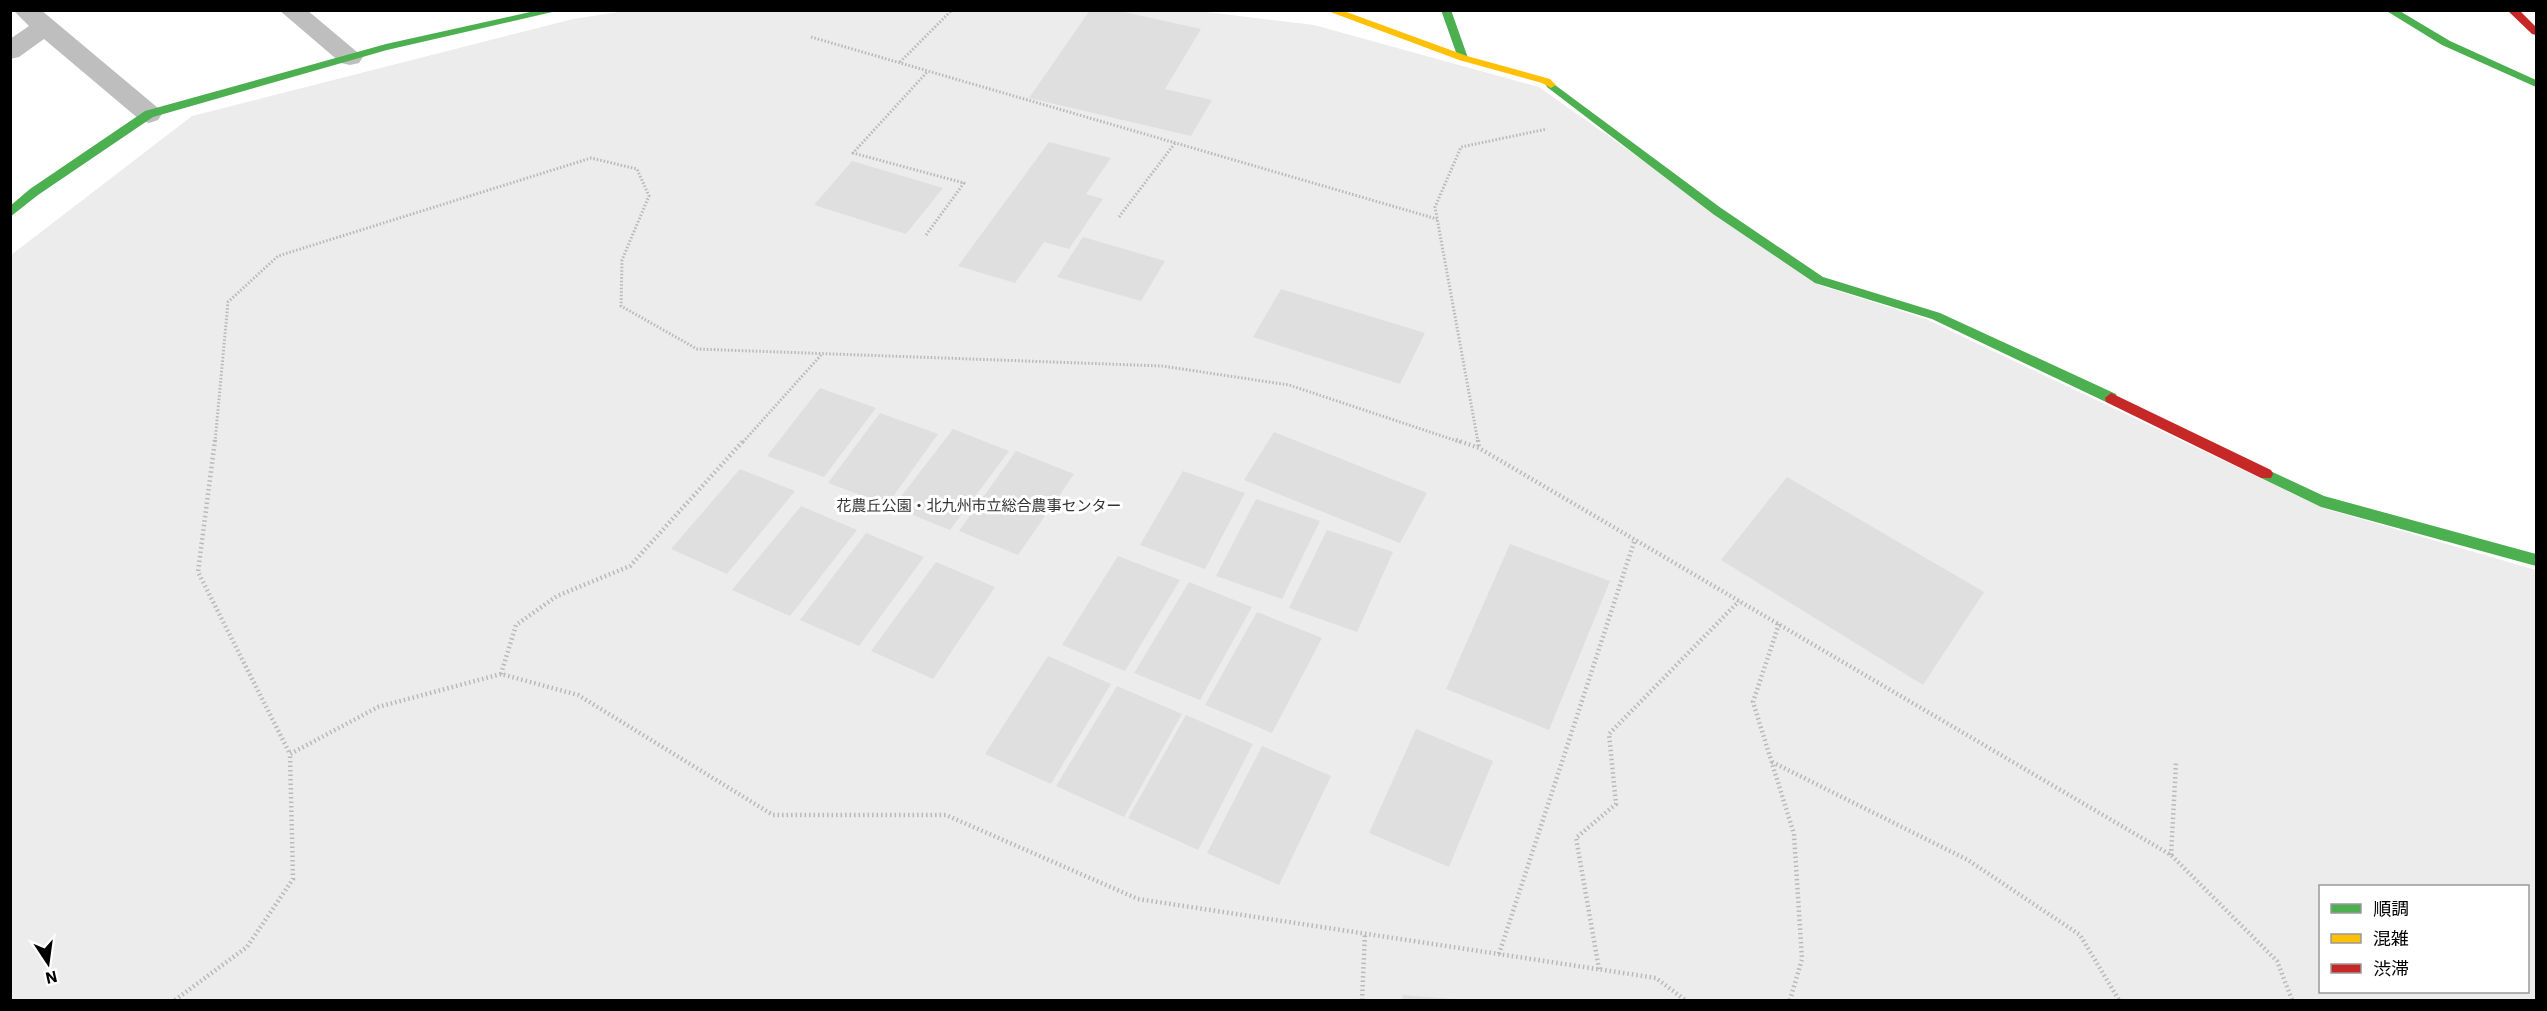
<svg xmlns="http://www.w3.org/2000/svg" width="2547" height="1011" font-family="'IBM Plex Sans','Noto Sans JP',sans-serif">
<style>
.green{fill:#ececec;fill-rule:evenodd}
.building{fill:#dfdfdf}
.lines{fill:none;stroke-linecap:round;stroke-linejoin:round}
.path-far1{stroke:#b9b9b9;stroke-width:3;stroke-dasharray:1.5 2;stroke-linecap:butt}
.path{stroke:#b9b9b9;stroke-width:4.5;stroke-dasharray:1.5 3;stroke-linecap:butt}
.street{fill:#bebebe;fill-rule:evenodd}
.fast{fill:#4caf50;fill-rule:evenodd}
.slow{fill:#ffc107;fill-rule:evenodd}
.jam{fill:#c62828;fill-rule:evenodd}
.labels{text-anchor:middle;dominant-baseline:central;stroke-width:6;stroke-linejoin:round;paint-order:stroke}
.park-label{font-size:15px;fill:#333;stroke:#fff}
</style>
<rect width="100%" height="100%" fill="#fff"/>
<!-- green -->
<path class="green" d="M631,10L1198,11L1314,25L1539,87L1819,285L1926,319L2323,508L2536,570V1000H11V255L192,116L573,19ZM2320,886H2528V992H2320Z"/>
<!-- building -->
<path class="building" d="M1090,10H1115L1201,29L1165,89L1212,100L1191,136L1029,98Z
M1049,142L1111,158L1086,194L1103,199L1069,249L1044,242L1015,283L958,266Z
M852,161L943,188L906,234L814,205Z
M1083,237L1165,261L1141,301L1057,277Z
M1281,289L1425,333L1400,384L1253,337Z
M820,388L876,408L824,477L767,456Z
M880,413L938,434L887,505L828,483Z
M953,429L1009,451L950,530L893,507Z
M1274,432L1427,493L1400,543L1244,480Z
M1016,451L1074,474L1018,555L959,531Z
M740,469L795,491L727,574L671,549Z
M1183,471L1245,493L1205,569L1140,545Z
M1787,477L1984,592L1923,685L1721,560Z
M1256,499L1320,521L1282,599L1216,576Z
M801,506L857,530L790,616L732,590Z
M1327,530L1393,552L1357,632L1289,608Z
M866,533L924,557L859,646L800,620Z
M1510,544L1610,581L1549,730L1446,689Z
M1118,556L1180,580L1125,671L1062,645Z
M936,562L995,587L933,679L871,651Z
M1189,582L1252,607L1200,700L1134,673Z
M1257,612L1322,638L1272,733L1205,705Z
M1048,656L1111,684L1051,784L985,754Z
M1117,686L1182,714L1124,817L1056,786Z
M1186,715L1253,744L1198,850L1128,818Z
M1416,729L1493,761L1449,867L1369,833Z
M1262,746L1331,776L1279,885L1207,853Z
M1403,995L1452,999V1000H1402Z"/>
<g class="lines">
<!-- path-far1 -->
<path class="path-far1" d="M811,37L1437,219
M900,62L952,10
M1119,217L1175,143
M926,235L964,183L853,153L928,71
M215,442L228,302L278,256L591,158L637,169L649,196L622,260L621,306L697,349L1162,366L1289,385L1460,442
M743,442L822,354
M1478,442L1435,207L1461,147L1547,129"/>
<!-- path -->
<path class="path" d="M215,440L198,572L290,754
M1456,440L1479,448L2171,855L2277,961L2292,1000
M1478,440L1479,448
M1779,624L1753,702L1794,834L1802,959L1790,1000
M501,674L516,625L557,596L630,566L744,440
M1772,762L1968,860L2080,935L2119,1000
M2171,855L2176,763
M1499,954L1635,539
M1599,969L1576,838L1616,804L1609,734L1739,601
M175,1000L247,947L293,879L290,754L378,707L501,674L578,695L773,815H946L1138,899L1656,978L1685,1000
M1362,1000L1365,934"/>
<!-- street -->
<path class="street" d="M13,10H41L158,108L162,114L158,120L149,123L140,120L44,39L19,57L10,59V39L29,26Z
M279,10H307L363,57L359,63L350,65L341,63Z"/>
<!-- fast -->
<path class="fast" d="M539,10H561L387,50L153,117L38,195L10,217V206L30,189L145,111L386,44Z
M1441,10H1451L1468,58L1467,60L1463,61L1458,58Z
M2385,10H2398L2450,41L2536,80V87L2442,45Z
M1551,82L1721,208L1823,277L1940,313L2116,394L2117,398L2116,402H2106L1932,319L1815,283L1713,214L1547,87L1546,85Z
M2266,469L2324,496L2536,554V566L2321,507L2261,478L2259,474L2261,470Z"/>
<!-- slow -->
<path class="slow" d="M1325,10H1341L1467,56L1550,79L1556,85L1551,88L1542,83L1459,60Z"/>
<!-- jam -->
<path class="jam" d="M2507,10H2519L2536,27V35L2532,34Z
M2111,393L2271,470L2273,474L2271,478H2261L2106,402L2105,398Z"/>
</g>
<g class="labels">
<!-- park labels -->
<g class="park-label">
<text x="979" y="505">花農丘公園・北九州市立総合農事センター</text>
</g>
</g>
<!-- border -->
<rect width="2547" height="1011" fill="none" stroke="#000000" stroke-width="24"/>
<!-- legend -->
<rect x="2319" y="885" width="210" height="108" fill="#ffffff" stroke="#999999" stroke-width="1.5"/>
<rect x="2331" y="904" width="30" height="9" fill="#4caf50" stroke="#999999" stroke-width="1.5"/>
<text x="2373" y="915" font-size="18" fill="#000000">順調</text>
<rect x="2331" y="934" width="30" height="9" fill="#ffc107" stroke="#999999" stroke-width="1.5"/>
<text x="2373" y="945" font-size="18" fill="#000000">混雑</text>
<rect x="2331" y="964" width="30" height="9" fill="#c62828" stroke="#999999" stroke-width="1.5"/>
<text x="2373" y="975" font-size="18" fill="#000000">渋滞</text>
<!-- north arrow -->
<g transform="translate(48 963) rotate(167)" stroke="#ffffff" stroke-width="4.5" paint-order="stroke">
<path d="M0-4.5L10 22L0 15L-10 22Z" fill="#000000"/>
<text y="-9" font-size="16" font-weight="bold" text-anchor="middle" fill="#000000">N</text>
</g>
</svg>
